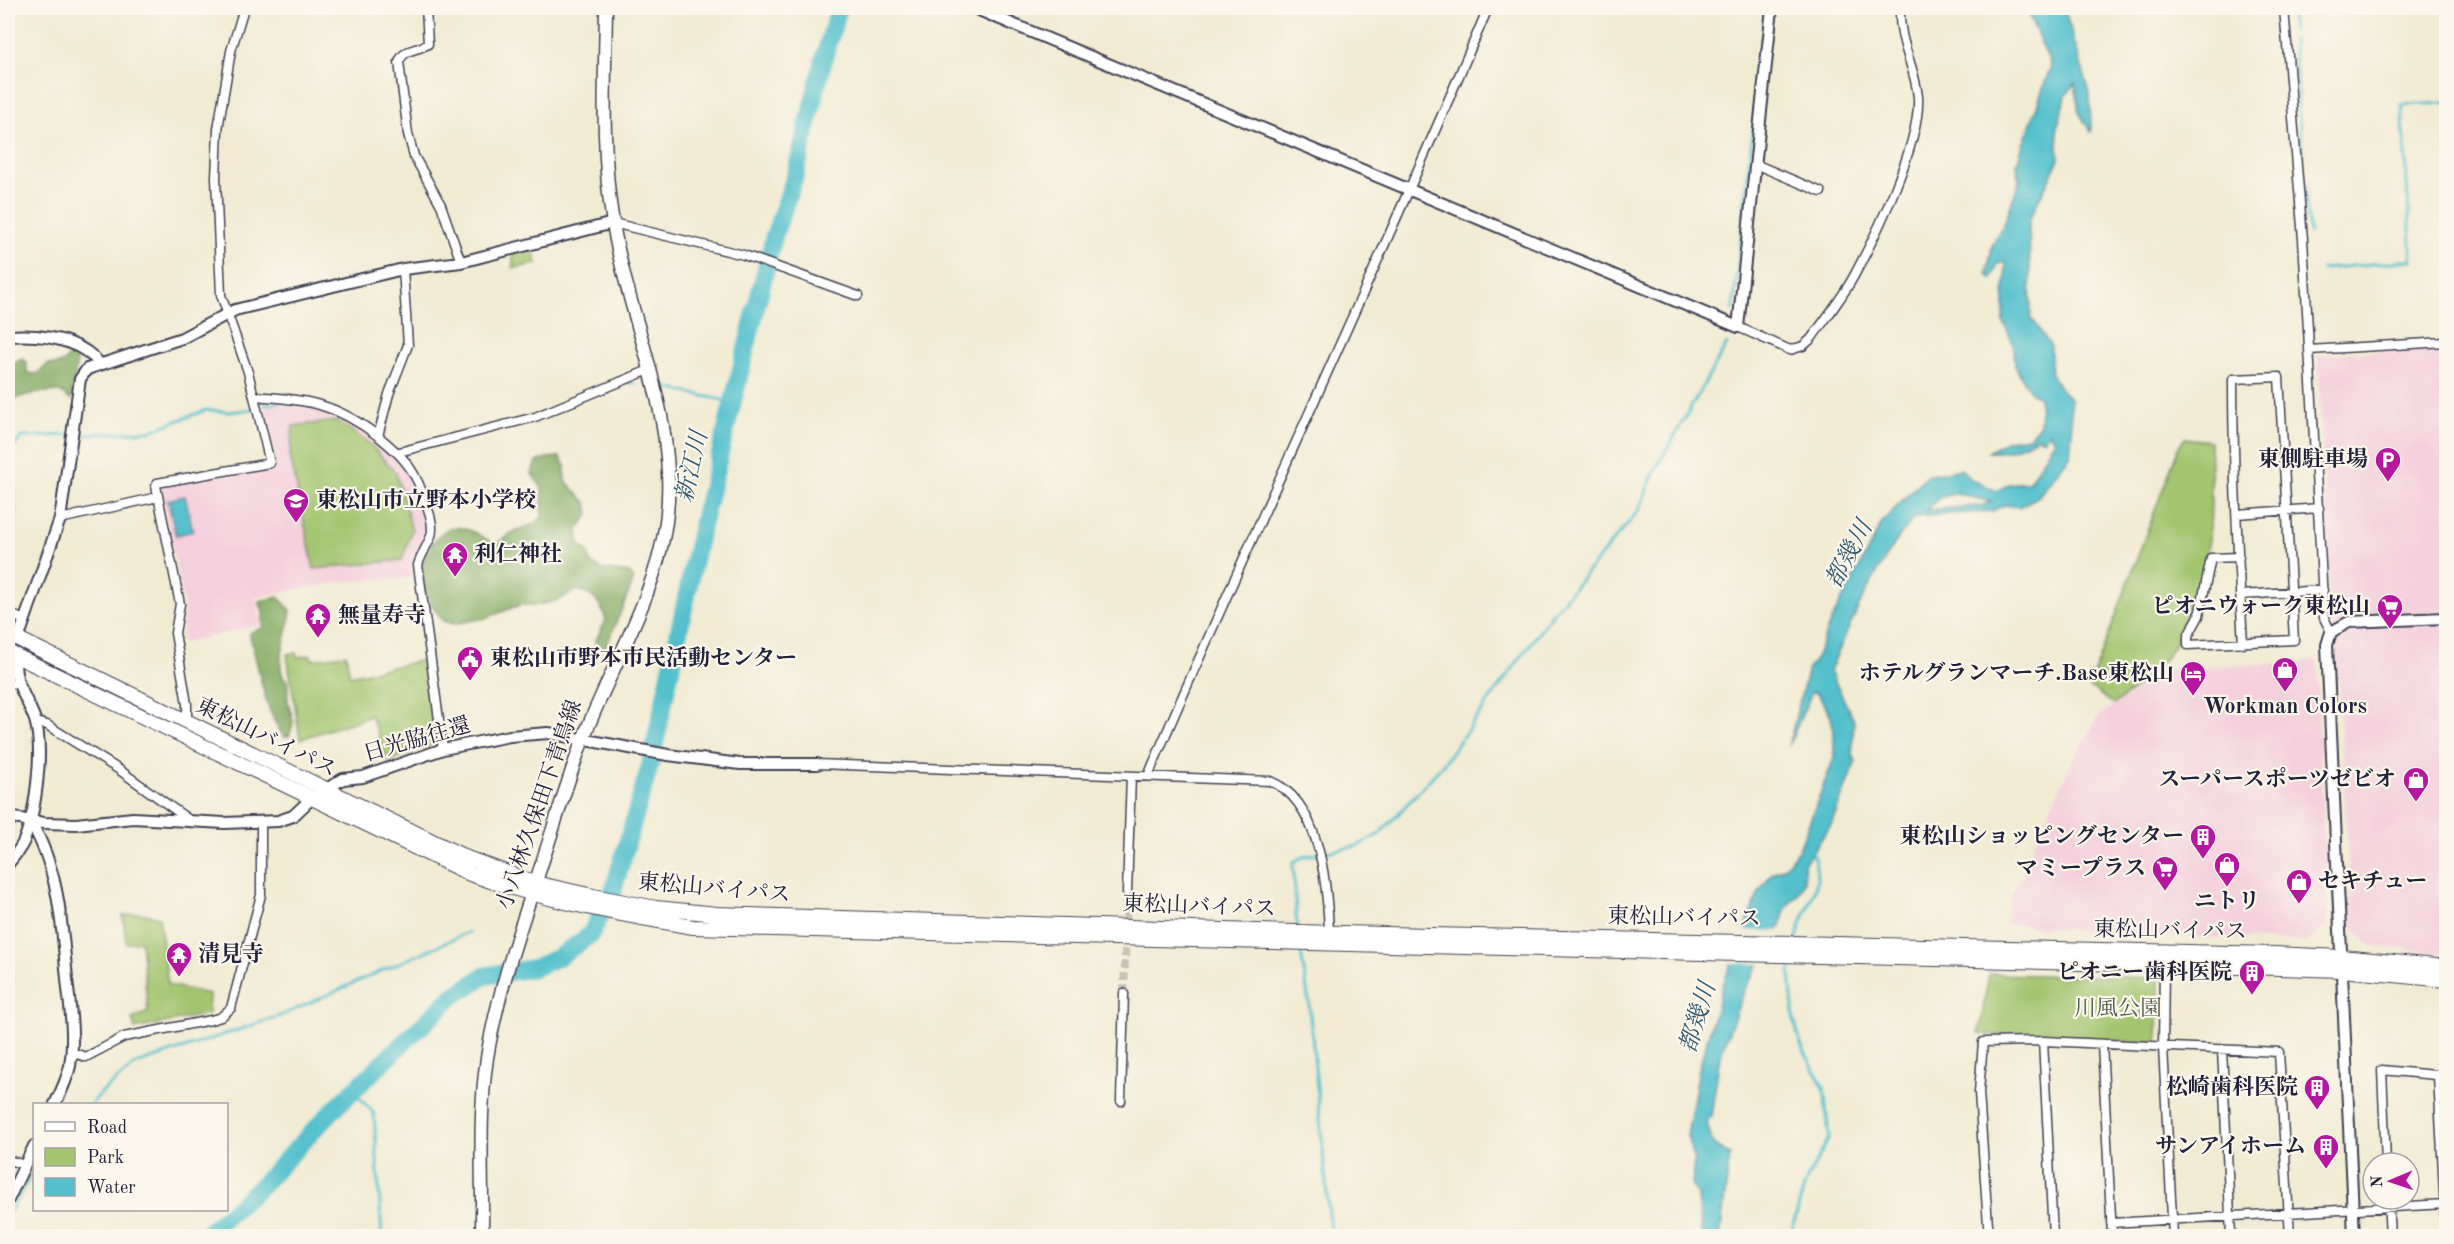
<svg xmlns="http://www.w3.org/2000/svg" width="2454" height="1244" font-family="'Old Standard TT','Noto Serif JP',serif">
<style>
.built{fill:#f4cfdc}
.green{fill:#a3c56f;stroke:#627455;stroke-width:1.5}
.forest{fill:#82aa62;stroke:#52664e;stroke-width:1.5}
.water{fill:#53c0cc;stroke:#3a7184;stroke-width:1.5;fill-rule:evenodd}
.pier{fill:#f1ebd3}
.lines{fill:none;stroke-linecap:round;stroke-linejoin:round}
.stream{stroke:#53c0cc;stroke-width:3}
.river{stroke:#53c0cc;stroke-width:18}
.minor-tunnel{stroke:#c8c3b5;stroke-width:8;stroke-dasharray:8 4;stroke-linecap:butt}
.minor-casing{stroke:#414052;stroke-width:11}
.tertiary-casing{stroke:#414052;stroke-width:14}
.secondary-casing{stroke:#414052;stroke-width:15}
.trunk-casing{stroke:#414052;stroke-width:16}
.minor{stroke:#fff;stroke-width:8}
.tertiary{stroke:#fff;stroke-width:10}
.secondary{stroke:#fff;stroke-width:12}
.trunk{stroke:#fff;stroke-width:14}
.labels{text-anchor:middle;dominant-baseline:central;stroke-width:4.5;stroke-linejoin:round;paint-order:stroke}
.poi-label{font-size:22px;font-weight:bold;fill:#22223b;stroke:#fbf7ec;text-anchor:end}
.street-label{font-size:22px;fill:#22223b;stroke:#fbf7ec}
.park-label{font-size:22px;fill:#4f5b4d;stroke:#fbf7ec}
.water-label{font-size:24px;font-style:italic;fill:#33596e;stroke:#fbf7ec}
</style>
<rect width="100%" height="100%" fill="#fbf7ec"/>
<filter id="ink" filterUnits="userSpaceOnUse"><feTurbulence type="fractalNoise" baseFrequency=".0167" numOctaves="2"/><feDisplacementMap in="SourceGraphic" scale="12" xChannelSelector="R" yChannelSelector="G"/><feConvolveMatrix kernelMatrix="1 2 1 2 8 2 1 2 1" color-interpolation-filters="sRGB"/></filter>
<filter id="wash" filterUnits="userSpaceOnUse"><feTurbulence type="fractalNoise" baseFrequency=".008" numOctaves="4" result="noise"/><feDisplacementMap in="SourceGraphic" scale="24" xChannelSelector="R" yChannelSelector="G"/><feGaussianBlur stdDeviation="1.35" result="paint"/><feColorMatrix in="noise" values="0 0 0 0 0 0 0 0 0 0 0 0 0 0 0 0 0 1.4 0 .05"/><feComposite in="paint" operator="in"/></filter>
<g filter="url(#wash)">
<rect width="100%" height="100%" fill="#f1ebd3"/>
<!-- built -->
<path class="built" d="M2446,347V954L2371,946L2352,927L2337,653L2330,608L2318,355Z
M272,403L319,408L354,423L394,456L409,473L419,491L425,521L422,543L411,565L412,578L343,581L256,597L261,625L182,643L184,606L161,490L166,484L274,470L275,454L265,409Z
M2317,661L2327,924L2308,942L2107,933L2005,924L2011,897L2034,849L2032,848L2072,762L2099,715L2128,697L2160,670Z"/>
<!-- green -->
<path class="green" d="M532,247L537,264L513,268V252Z
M338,421L370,444L396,473L412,530L402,560L314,569L290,456L293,426Z
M2185,438L2210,441C2214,548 2212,639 2114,704L2089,687L2179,446Z
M296,653L297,657L311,655L313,660L346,654L350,676L424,660L437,741L433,745L388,761L371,716L300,739L287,654Z
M139,913L159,917L168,985L209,994L208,1014L135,1029L132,1019L148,1012L141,941L126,943L123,916Z
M1989,974L2159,978L2158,1039L2155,1043L1979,1034Z"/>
<!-- forest -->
<path class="forest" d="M69,354H74L77,361L71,400C67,398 64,393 59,392C48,390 19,395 10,402C10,417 16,427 12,442L8,445V364L22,359L27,362V373L37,374L48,364C59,366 65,364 69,354Z
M560,457L565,466V480L587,503L589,514L578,530L579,544L588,552L591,563L601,569L630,573L634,580L606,647L599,651L596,648V640L606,620C601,603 595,596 578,590L556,601L538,605H520L486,618L454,624L443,621C423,595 413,576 431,546C450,516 469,528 494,544C505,541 506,535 515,531C526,526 533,527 542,517V488L532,474L535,463L546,458Z
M278,597L291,610C290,628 277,657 282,674C283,677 286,679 287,682C289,688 287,694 288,701C291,719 297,715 289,736L284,737C262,707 260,667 249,633L263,628V611L259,601Z"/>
<!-- water -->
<path class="water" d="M2026,8H2064L2090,93L2091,133L2079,112L2075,83L2066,96L2057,128L2059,159L2029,220L2031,317L2051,347V373L2058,386L2070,398L2072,433L2070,456L2038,497L2019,507L2005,505L1992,511L1915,517C1877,562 1853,617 1830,671L1854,721L1852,755L1856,761L1831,825L1804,864C1809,901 1783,897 1782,923L1745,989L1720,1056L1711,1116L1707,1123L1713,1144L1730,1155L1720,1236H1702L1698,1197L1692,1186L1694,1161L1687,1136L1699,1069L1723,984L1758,894L1771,874L1785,867L1800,847L1834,758V731L1830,714L1818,694L1812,692L1788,747L1808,669L1817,657L1829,625L1883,521L1926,476L1961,469L1972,480L1997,491L2009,484L2029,482L2055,440L2048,433L2044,440L2038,437C2022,446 2007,454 1988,452L2008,440L2029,437L2040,424L2039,396L2031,393L2015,366L2014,347L2003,320L2006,262L1998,264L1992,279L1987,274L1992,245L2003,227L2019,182L2017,162L2051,66ZM1957,493L1991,502L1980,506L1926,510L1939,498Z
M185,496L193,531L176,535L168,500Z"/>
<!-- pier -->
<path class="pier" d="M1741,930L1781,931L1762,964L1728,963Z"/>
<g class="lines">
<!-- stream -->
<path class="stream" d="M2291,8L2292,31
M2293,39L2309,233
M2322,269L2412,260L2402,105L2446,103
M1733,310L1766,8
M626,383H634
M666,388L732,402
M265,405L278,402
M80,435L150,431L206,410L231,412L252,409
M8,454L22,437L67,435
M8,464L16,518L8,519
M1297,928L1293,862L1306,856L1357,846L1380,834L1440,768L1553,613L1639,510L1654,472L1727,344
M1797,939C1804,899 1828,893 1811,849
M1300,946L1309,1003L1331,1236
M354,1092L374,1113L382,1236
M91,1104L103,1091L136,1064L280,1016L469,932
M8,1215L34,1171
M1790,1236L1806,1181L1829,1138L1824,1088L1801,1045L1794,1020L1790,974L1793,960"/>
<!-- river -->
<path class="river" d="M204,1236L260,1187L333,1110L452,997L484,976L534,968L557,958L590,935L613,891L651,762L698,542L774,236L795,176L825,54L839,8"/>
</g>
</g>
<g filter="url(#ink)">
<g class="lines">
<!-- minor-tunnel -->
<path class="minor-tunnel" d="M1124,993L1127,892"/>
<!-- minor casing -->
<g class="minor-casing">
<path id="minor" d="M426,8L428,44C417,51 404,48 399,62L408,134L414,156L441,205L461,262
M2284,8L2303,239L2324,618L2331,632
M1755,164L1821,192
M613,223L744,255L858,296
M1738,327L1790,350L1803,346L1811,339C1826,318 1843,297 1855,274C1877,233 1921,142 1918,97C1915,66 1898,41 1900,8
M2309,350L2446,342
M255,396C308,400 335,403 378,436C400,454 412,465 422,492C426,505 435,522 431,536C428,544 421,555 418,565L443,749
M378,436L389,394L408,345L403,269
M399,452L535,417L649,370
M2237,514L2319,508
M60,519L158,497
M2239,557L2211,558L2199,616L2188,636V645L2294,640L2279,377L2233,379C2233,467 2238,555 2243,644
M2240,595L2323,590
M8,613L24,620
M8,686L18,682
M36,722L47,725L118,769L192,822
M187,722V704L175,633L180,604L156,486L157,483L270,463L248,372L221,295L216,178L218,129L231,51L244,8
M817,764L1270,781C1320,800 1327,884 1329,931
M1148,776C1258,519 1379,266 1488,8
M1127,892L1131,776
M2164,965L2163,1047L2173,1236
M2043,1041L2053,1236
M2102,1044L2112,1236
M2222,1049L2231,1236
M71,1052L86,1057L124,1037L211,1020L221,1017L231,1008L261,895V822
M2438,1075L2446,1232
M1121,1101L1124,993
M8,1160L25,1165
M2386,1163L2382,1070L2446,1076
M2388,1199L2390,1236
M2111,1223L2445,1204
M1993,1236L1988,1225L1979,1092L1983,1042L2043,1041L2279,1052L2290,1236"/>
</g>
<!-- tertiary casing -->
<g class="tertiary-casing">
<path id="tertiary" d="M974,8L1738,327L1772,8
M8,336C39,334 78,337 100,364
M18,639L60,519L80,379L87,369L182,338L235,310L403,269L461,262L613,223
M8,817L44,823L76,824L133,818L224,823L278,821L293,816L312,798L343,779L363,777L443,749L510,736L548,733L668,755L740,764H817
M30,821C59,868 62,926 67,979C70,1008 75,1037 70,1066C67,1080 61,1092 55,1104
M8,864C14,856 22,848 25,838C36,810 44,748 35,720C27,697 11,680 16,655
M8,1200L34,1146
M2354,1236L2327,645L2331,632L2349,622L2446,618"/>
</g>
<!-- secondary casing -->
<g class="secondary-casing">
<path id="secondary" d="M482,1236C483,1178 478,1116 487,1058C497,995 518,935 538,875C553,830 566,785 582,742C609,669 655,600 666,522C680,420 629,323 613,223C601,152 605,80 606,8"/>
</g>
<!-- trunk casing -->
<g class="trunk-casing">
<path id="trunk" d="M8,634L467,858L535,883L593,896L656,908L717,914L1257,931L2274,954L2341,957L2446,967
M8,652L470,874C542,900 617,914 693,927L2279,968L2342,970L2446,980"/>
</g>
<!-- minor -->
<use href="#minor" class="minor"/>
<!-- tertiary -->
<use href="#tertiary" class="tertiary"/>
<!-- secondary -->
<use href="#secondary" class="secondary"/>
<!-- trunk -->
<use href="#trunk" class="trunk"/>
</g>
</g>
<!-- icons -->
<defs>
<g id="parking-pin" transform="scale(1.35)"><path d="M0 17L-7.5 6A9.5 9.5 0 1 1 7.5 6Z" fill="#b5179e" stroke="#fbf7ec"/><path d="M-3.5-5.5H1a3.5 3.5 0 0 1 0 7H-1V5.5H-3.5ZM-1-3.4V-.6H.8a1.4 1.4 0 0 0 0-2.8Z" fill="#fff"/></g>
<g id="school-pin" transform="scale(1.35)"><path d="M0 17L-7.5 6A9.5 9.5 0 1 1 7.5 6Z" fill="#b5179e" stroke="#fbf7ec"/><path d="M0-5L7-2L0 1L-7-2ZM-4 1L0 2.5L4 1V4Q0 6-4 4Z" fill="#fff"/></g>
<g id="temple-pin" transform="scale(1.35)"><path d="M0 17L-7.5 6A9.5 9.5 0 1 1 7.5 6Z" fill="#b5179e" stroke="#fbf7ec"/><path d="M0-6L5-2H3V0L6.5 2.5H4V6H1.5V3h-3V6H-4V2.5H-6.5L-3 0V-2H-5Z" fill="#fff"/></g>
<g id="supermarket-pin" transform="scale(1.35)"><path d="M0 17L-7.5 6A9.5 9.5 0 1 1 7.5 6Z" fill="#b5179e" stroke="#fbf7ec"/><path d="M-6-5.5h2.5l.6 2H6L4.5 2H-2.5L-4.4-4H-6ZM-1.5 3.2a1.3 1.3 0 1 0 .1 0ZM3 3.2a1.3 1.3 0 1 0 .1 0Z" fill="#fff"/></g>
<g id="civic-pin" transform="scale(1.35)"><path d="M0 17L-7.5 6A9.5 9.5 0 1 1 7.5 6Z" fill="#b5179e" stroke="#fbf7ec"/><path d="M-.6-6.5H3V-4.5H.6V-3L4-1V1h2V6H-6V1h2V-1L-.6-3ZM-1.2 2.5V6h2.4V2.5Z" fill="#fff"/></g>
<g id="shop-pin" transform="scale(1.35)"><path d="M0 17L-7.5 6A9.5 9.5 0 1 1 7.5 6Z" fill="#b5179e" stroke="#fbf7ec"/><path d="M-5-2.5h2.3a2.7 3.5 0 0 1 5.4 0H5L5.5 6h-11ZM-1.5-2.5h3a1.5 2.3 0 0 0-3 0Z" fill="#fff"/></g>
<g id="hotel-pin" transform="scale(1.35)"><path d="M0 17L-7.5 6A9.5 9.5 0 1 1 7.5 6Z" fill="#b5179e" stroke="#fbf7ec"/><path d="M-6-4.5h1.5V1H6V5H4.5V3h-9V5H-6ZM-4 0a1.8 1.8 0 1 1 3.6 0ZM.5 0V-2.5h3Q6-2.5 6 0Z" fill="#fff"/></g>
<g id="building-pin" transform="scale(1.35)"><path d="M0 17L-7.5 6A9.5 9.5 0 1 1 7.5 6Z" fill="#b5179e" stroke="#fbf7ec"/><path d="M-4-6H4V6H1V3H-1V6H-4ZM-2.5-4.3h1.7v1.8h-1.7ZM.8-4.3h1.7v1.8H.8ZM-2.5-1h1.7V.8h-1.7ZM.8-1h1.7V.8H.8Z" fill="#fff"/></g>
</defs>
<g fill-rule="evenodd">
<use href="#parking-pin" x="2388" y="460"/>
<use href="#school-pin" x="296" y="501"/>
<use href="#temple-pin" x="455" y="555"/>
<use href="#supermarket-pin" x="2390" y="607"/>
<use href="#temple-pin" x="318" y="616"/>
<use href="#civic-pin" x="470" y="659"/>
<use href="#shop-pin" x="2285" y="670"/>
<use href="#hotel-pin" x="2193" y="674"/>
<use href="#shop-pin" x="2416" y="780"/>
<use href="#building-pin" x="2203" y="837"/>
<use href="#shop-pin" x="2227" y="865"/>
<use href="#supermarket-pin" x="2165" y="869"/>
<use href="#shop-pin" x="2299" y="882"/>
<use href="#temple-pin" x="179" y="955"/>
<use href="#building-pin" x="2252" y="973"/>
<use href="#building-pin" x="2317" y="1088"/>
<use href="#building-pin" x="2326" y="1147"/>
</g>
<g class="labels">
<!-- poi labels -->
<g class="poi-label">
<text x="2368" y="460">東側駐車場</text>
<text x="316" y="501" text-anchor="start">東松山市立野本小学校</text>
<text x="474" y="555" text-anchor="start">利仁神社</text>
<text x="2370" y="607">ピオニウォーク東松山</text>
<text x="338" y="616" text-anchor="start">無量寿寺</text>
<text x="490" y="659" text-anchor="start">東松山市野本市民活動センター</text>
<text x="2174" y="674">ホテルグランマーチ.Base東松山</text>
<text x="2285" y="707" text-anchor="middle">Workman Colors</text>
<text x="2396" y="780">スーパースポーツゼビオ</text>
<text x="2184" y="837">東松山ショッピングセンター</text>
<text x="2146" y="869">マミープラス</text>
<text x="2318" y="882" text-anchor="start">セキチュー</text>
<text x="2227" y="902" text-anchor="middle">ニトリ</text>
<text x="198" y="955" text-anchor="start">清見寺</text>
<text x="2232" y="973">ピオニー歯科医院</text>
<text x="2298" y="1088">松崎歯科医院</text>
<text x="2306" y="1147">サンアイホーム</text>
</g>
<!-- street labels -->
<g class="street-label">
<text transform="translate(266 738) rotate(26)">東松山バイパス</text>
<text transform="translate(417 740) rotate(-16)">日光脇往還</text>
<text transform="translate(540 805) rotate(-71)">小八林久保田下青鳥線</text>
<text transform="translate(714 889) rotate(5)">東松山バイパス</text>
<text transform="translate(1199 907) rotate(2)">東松山バイパス</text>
<text transform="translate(1684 918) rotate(1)">東松山バイパス</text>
<text transform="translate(2170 931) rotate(1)">東松山バイパス</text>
</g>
<!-- park labels -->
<g class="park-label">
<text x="2118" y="1009">川風公園</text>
</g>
<!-- water labels -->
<g class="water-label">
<text transform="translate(693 467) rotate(-77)">新江川</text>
<text transform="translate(1850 555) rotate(-62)">都幾川</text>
<text transform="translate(1699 1018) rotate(-73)">都幾川</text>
</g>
</g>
<!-- margin -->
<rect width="2454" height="1244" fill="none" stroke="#fbf7ec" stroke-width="30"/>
<!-- legend -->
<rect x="33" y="1103" width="195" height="108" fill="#fbf7ec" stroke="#a4a2a5" stroke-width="1.5"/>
<rect x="45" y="1122" width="30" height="9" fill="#ffffff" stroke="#a4a2a5" stroke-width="1.5"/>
<text x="87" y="1133" font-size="18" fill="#22223b">Road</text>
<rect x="45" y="1148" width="30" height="18" fill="#a3c56f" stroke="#a4a2a5" stroke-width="1.5"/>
<text x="87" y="1163" font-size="18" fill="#22223b">Park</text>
<rect x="45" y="1178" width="30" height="18" fill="#53c0cc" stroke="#a4a2a5" stroke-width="1.5"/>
<text x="87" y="1193" font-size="18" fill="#22223b">Water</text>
<!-- north arrow -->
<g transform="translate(2391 1181) rotate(268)"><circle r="28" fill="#fbf7ec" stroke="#a4a2a5" stroke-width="1.5"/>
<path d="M0-4.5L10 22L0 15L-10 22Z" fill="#b5179e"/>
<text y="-9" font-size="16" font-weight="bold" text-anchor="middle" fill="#22223b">N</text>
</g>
</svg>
